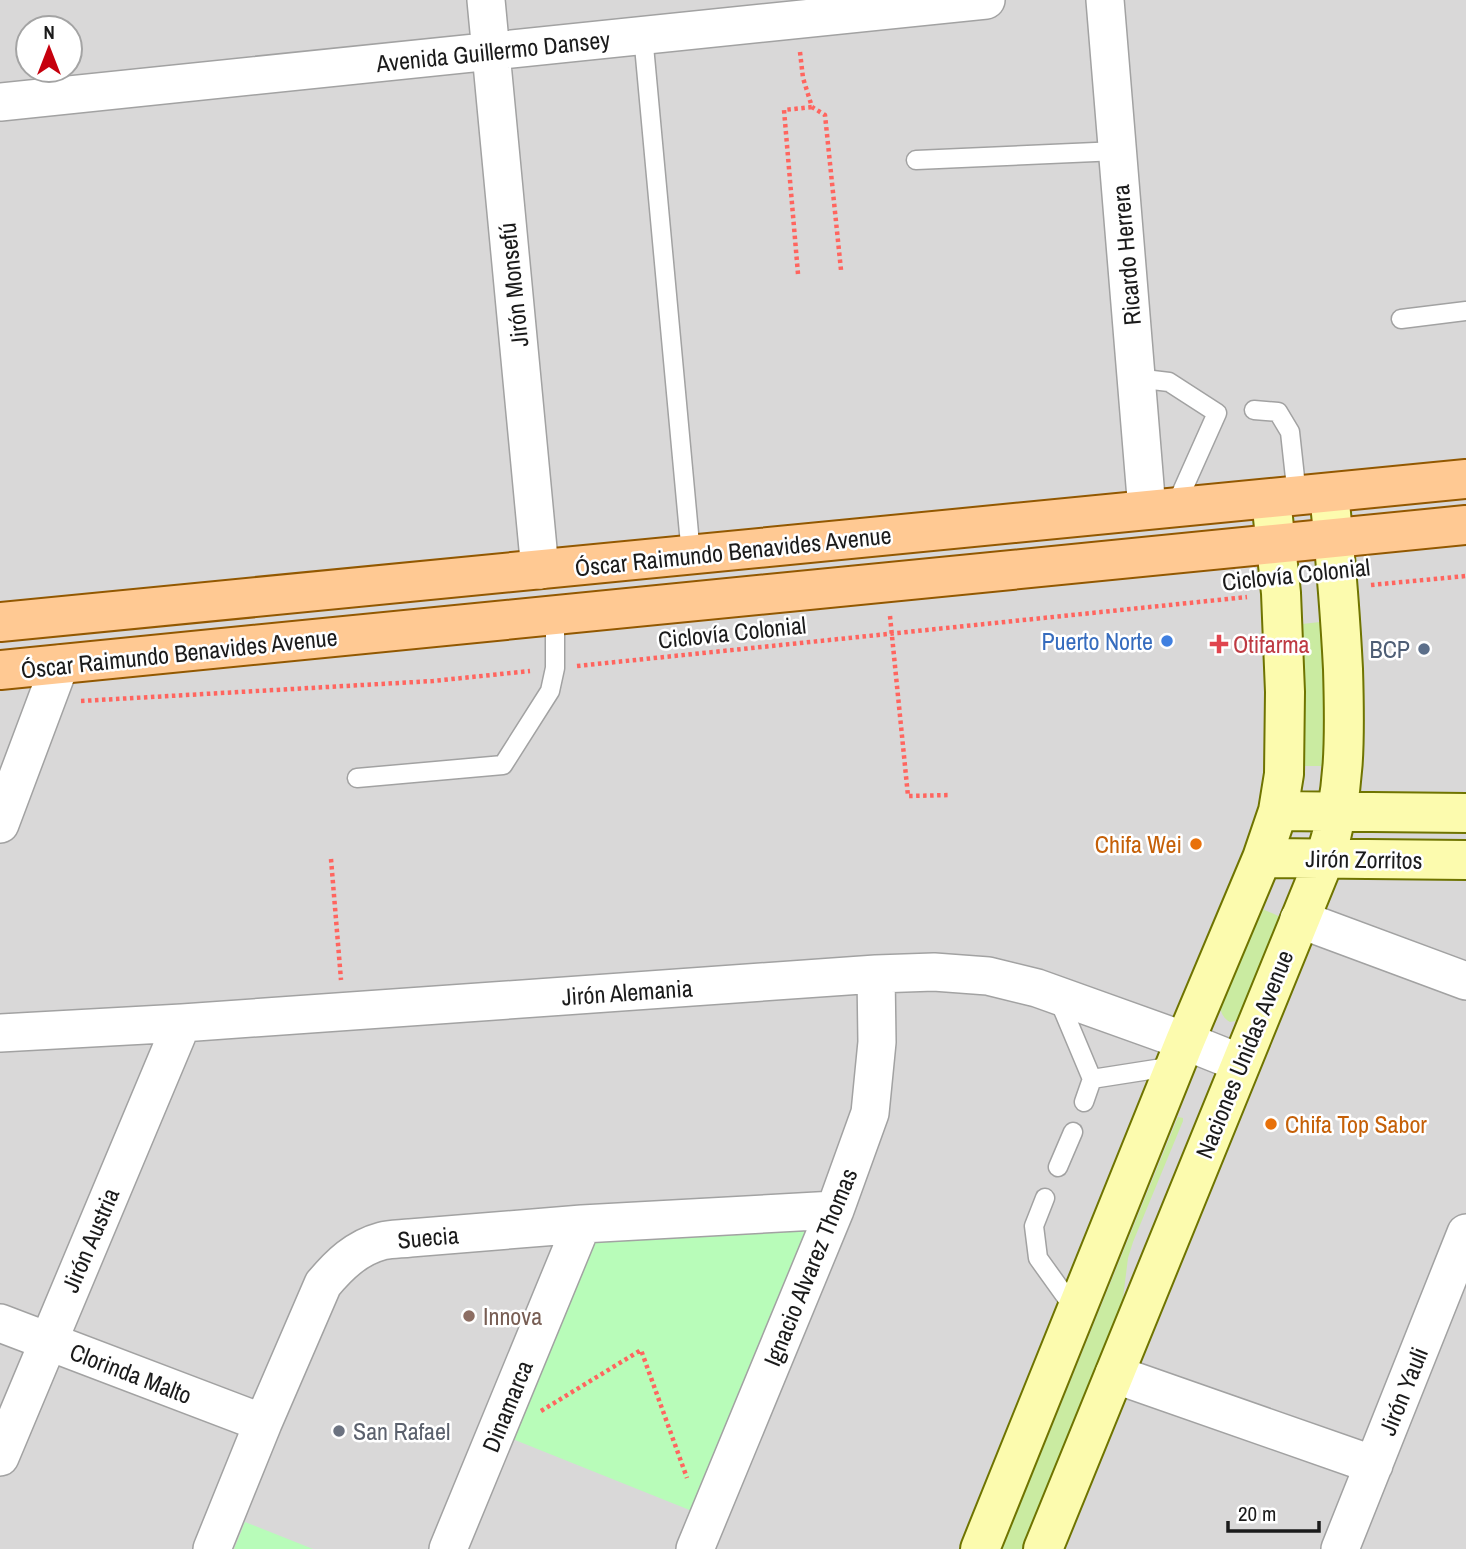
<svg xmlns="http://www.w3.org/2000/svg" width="1466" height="1549" font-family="'Archivo Narrow',sans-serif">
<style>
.residential{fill:#d9d8d8;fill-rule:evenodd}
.grass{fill:#caeba1}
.park{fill:#b8fcb9}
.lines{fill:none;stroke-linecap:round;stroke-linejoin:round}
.lane-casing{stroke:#a2a2a2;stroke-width:21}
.street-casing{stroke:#a2a2a2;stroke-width:40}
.secondary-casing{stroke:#6f7400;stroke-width:42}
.primary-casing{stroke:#925800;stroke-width:42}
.path{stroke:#ff655f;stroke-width:4.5;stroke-dasharray:3.5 3.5;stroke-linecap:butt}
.lane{stroke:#fff;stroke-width:18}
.street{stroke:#fff;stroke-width:37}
.secondary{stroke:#fcfbae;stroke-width:38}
.primary{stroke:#ffc993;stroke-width:38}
.shop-dot{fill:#3f7fe0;stroke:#fff;stroke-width:2.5}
.health-dot{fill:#e0444e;stroke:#fff;stroke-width:2.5}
.service-dot{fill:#5c6f8a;stroke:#fff;stroke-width:2.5}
.food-dot{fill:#e8710a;stroke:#fff;stroke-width:2.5}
.education-dot{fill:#8d6e63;stroke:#fff;stroke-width:2.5}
.worship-dot{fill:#6b7280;stroke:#fff;stroke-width:2.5}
.labels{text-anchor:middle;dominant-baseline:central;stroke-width:5;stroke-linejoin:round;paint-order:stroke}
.street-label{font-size:24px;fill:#1b1b1b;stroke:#fff}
.shop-label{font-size:24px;fill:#366cbe;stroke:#fff;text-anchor:end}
.health-label{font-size:24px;fill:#be3a42;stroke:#fff;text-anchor:start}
.service-label{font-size:24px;fill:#4e5e75;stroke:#fff;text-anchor:end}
.food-label{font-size:24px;fill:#c56008;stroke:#fff;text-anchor:end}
.education-label{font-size:24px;fill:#785e54;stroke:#fff;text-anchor:start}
.worship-label{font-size:24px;fill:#5b616d;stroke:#fff;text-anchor:start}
</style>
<rect width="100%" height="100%" fill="#ede8df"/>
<!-- residential -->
<path class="residential" d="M0,0H1466V1549H0ZM28,28H70V70H28Z"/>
<!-- grass -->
<path class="grass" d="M1320,622L1326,667L1325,766H1300L1304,693L1302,624Z
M1260,908L1281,917L1240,1016L1236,1021L1230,1022C1223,1018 1220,1012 1220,1004Z
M1178,1117L1183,1118V1121L1133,1242L1128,1258L1122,1306L1025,1549H1002Z"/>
<!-- park -->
<path class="park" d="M833,1211L707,1517L510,1438L588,1240Z
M245,1522L313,1549H234Z"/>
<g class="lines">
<!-- lane casing -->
<g class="lane-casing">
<path id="lane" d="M643,35L691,555
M916,160L1118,151
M1401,319L1466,311
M1136,378L1169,382L1217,413L1175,507
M1254,410L1278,412L1290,432L1297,496
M357,778L503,765L550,691L555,668V616
M1058,998L1092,1079L1084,1102
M1092,1079L1175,1066
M1058,1167L1073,1132
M1045,1198L1034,1226L1038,1258L1076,1311"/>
</g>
<!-- street casing -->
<g class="street-casing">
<path id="street" d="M486,0L540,570
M1105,0L1147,510
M0,102L986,0
M0,824L60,664
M1299,919L1466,981
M0,1033L182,1023L876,974L934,972L988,976L1037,988L1185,1041L1240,1063
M0,1323L263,1423
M1114,1374L1374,1465
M0,1457L182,1023
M212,1549L263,1423L323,1284C339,1265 356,1248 382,1241C390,1239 401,1239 410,1238L582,1224L835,1210
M448,1549L582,1224
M695,1549L835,1210L870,1113L877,1042L876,974
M1340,1549L1466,1233"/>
</g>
<!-- secondary casing -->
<g class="secondary-casing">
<path id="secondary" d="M1278,811L1466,813
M1262,858L1466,860
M980,1549L1185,1041L1262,858L1278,811L1284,774L1285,692L1281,593L1271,499
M1043,1549L1325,858C1346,793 1345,736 1343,669C1340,610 1335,552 1329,493"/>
</g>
<!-- primary casing -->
<g class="primary-casing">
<path id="primary" d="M0,622L1466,479
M0,670L1466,525"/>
</g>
<!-- path -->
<path class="path" d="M800,52L803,78L812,107L825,115L841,270
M798,274L784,110L812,107
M1371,585L1466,576
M890,616L908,796L950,795
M577,666L1247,597
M81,701L433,681L530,671
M331,859L341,980
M541,1411L641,1350L687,1478"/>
<!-- lane -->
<use href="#lane" class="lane"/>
<!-- street -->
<use href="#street" class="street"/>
<!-- secondary -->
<use href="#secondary" class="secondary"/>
<!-- primary -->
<use href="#primary" class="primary"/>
</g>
<!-- markers -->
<circle class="shop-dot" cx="1167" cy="641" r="7"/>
<path class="health-dot" d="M1215.5 633.5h7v7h7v7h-7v7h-7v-7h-7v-7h7z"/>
<circle class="service-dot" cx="1424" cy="649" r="7"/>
<g class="food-dot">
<circle cx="1196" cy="844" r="7"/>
<circle cx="1271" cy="1124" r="7"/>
</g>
<circle class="education-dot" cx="469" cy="1316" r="7"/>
<circle class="worship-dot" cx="339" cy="1431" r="7"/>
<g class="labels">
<!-- street labels -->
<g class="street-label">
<text transform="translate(493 51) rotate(-6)">Avenida Guillermo Dansey</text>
<text transform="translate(1126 255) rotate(-95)">Ricardo Herrera</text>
<text transform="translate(513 285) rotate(-96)">Jirón Monsefú</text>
<text transform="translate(733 551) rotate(-6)">Óscar Raimundo Benavides Avenue</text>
<text transform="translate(1296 574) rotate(-6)">Ciclovía Colonial</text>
<text transform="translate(732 632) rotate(-6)">Ciclovía Colonial</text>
<text transform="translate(179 653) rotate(-6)">Óscar Raimundo Benavides Avenue</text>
<text transform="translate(1364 859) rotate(1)">Jirón Zorritos</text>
<text transform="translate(627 992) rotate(-4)">Jirón Alemania</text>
<text transform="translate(1244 1054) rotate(-68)">Naciones Unidas Avenue</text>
<text transform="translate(428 1237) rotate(-5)">Suecia</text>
<text transform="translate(90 1240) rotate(-67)">Jirón Austria</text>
<text transform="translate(810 1267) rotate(-68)">Ignacio Alvarez Thomas</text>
<text transform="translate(131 1373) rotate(21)">Clorinda Malto</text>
<text transform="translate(1403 1391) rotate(-68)">Jirón Yauli</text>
<text transform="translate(507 1406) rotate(-68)">Dinamarca</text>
</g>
<!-- shop labels -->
<g class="shop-label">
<text x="1153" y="641">Puerto Norte</text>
</g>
<!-- health labels -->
<g class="health-label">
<text x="1233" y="644">Otifarma</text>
</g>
<!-- service labels -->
<g class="service-label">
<text x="1410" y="649">BCP</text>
</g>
<!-- food labels -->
<g class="food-label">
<text x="1182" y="844">Chifa Wei</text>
<text x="1285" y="1124" text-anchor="start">Chifa Top Sabor</text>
</g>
<!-- education labels -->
<g class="education-label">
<text x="483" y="1316">Innova</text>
</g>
<!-- worship labels -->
<g class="worship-label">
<text x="353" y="1431">San Rafael</text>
</g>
</g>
<!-- north arrow -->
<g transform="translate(49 49)"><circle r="33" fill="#ffffff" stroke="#a4a4a4" stroke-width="2"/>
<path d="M0-5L12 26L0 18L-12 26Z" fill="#c6000d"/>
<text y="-10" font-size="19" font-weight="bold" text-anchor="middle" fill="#1b1b1b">N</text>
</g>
<!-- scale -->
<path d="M1228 1521v10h91v-10" fill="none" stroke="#1b1b1b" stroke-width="3.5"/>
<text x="1238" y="1521" font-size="21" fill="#1b1b1b" stroke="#ffffff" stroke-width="5" paint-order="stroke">20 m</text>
</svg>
